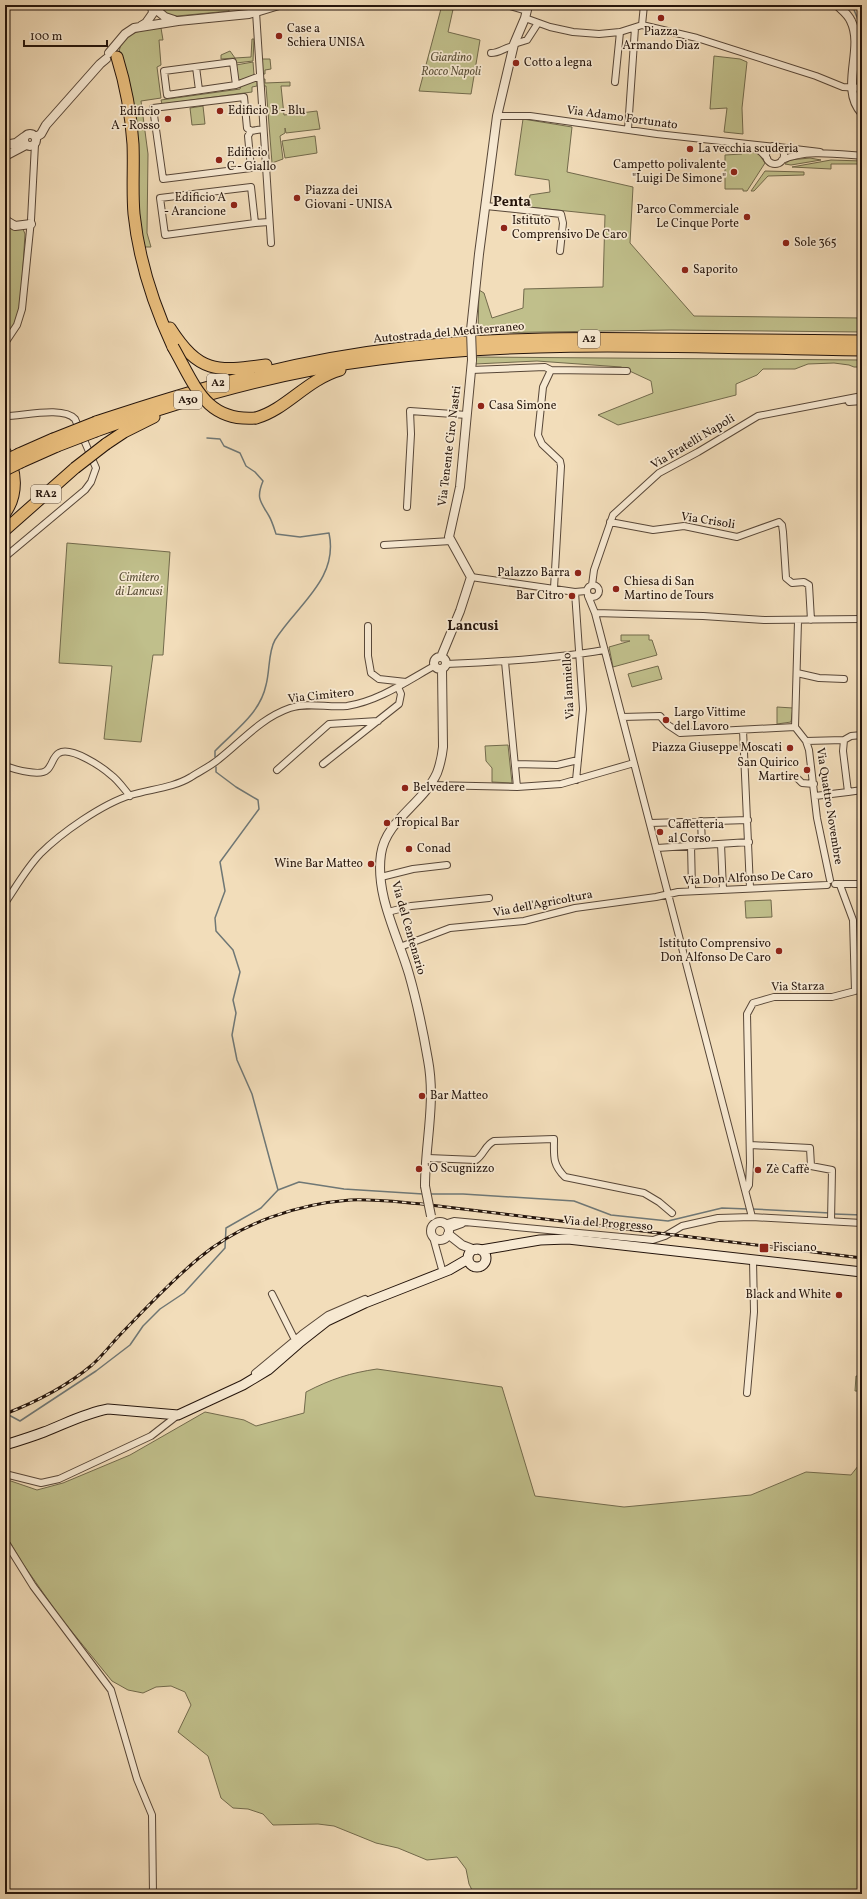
<svg xmlns="http://www.w3.org/2000/svg" width="867" height="1899" font-family="Vollkorn,serif">
<style>
.green{fill:#c0bf8b;stroke:#726a4c}
.lines{fill:none;stroke-linecap:round;stroke-linejoin:round}
.stream{stroke:#6f7775;stroke-width:1.5}
.minor-casing{stroke:#584738;stroke-width:8}
.tertiary-casing{stroke:#584738;stroke-width:10}
.secondary-casing{stroke:#25150c;stroke-width:11}
.motorway-casing{stroke:#25150c;stroke-width:13}
.minor{stroke:#f7e9d2;stroke-width:6}
.tertiary{stroke:#f7e9d2;stroke-width:8}
.secondary{stroke:#f7e9d2;stroke-width:9}
.motorway{stroke:#e9be7d;stroke-width:11}
.rail-casing{stroke:#25150c;stroke-width:3}
.rail{stroke:#f7e9d2;stroke-width:1.5;stroke-dasharray:4.5;stroke-linecap:butt}
.tertiary-bridge-casing{stroke:#584738;stroke-width:10;stroke-linecap:butt}
.motorway-bridge-casing{stroke:#25150c;stroke-width:13;stroke-linecap:butt}
.tertiary-bridge{stroke:#f7e9d2;stroke-width:8}
.motorway-bridge{stroke:#e9be7d;stroke-width:11}
.poi-dot{fill:#8f2418;stroke:#f7e9d2;stroke-width:1.5}
.labels{text-anchor:middle;dominant-baseline:central;stroke-width:3.5;stroke-linejoin:round;paint-order:stroke}
.shield{fill:#f7e9d2;stroke:#645547;stroke-width:1}
.shield-label{font-size:11px;font-weight:bold;fill:#25150c}
.poi-label{font-size:12px;fill:#25150c;stroke:#f7e9d2;text-anchor:start}
.park-label{font-size:12px;font-style:italic;fill:#5b5038;stroke:#f7e9d2}
.street-label{font-size:12px;fill:#25150c;stroke:#f7e9d2}
.quarter-label{font-size:14px;font-weight:bold;fill:#25150c;stroke:#f7e9d2}
</style>
<rect width="100%" height="100%" fill="#f2ddba"/>
<filter id="stains"><feTurbulence type="fractalNoise" baseFrequency=".005" numOctaves="4"/><feColorMatrix values="0 0 0 0 .2 0 0 0 0 .09 0 0 0 0 .02 0 0 0 .5 -.17"/></filter>
<radialGradient id="worn" r=".72"><stop offset=".6" stop-color="#630" stop-opacity="0"/><stop offset="1" stop-color="#630" stop-opacity=".3"/></radialGradient>
<!-- green -->
<path class="green" d="M155,5H229V11L177,16L168,15Z
M442,5H454L448,32L480,40L471,94L419,91Z
M161,28L163,40H159L161,65L157,67L161,98L141,101L148,154L147,233L151,247H141L119,53C121,31 144,30 161,28Z
M252,39H254L253,61L236,63L235,58L221,59V55L230,51L235,58L251,57Z
M714,56L740,59L747,62L742,108L743,134L724,132L727,108L710,109Z
M261,59H270L271,69L265,70V74H261Z
M253,62L254,75L238,81L236,65Z
M261,79H265V83L290,82V86H281L284,115L317,111L320,129L286,133L285,128V133L280,136L283,159L272,163L266,86H262Z
M257,80V86L252,87V92L162,104L161,100L240,89L241,86Z
M203,106L205,124L192,125L190,108Z
M523,119L572,127L567,172L633,187L630,243L694,316L862,318V332L671,330L478,333L479,290L484,293L492,318L523,308L524,289L603,287L605,215L528,207L530,195L550,192L549,180L515,175Z
M315,136L317,153L285,158L282,141Z
M742,148L759,154L765,163L747,191H743V189H725V155L742,154Z
M810,158L821,160L791,165L785,164L790,160Z
M831,160L862,161V164H831V169L792,167Z
M765,171L804,172V175L768,176L754,191H751Z
M5,224L23,229L25,234L20,314L16,323L5,340Z
M475,357L862,360V367H854L849,365L834,363L808,364L795,369H763L757,375L736,384V395L618,425L598,415L653,393L651,381L621,367L537,361L475,364Z
M67,543L170,552L163,655H153L141,742L104,739L112,666L59,663Z
M621,635H649V640H652L657,655L613,667L609,647L630,641H621Z
M658,666L662,679L632,687L628,674Z
M777,707L793,708L791,722L777,724Z
M508,745L512,783L492,782V768L486,761L485,746Z
M771,900L772,917L746,918L745,901Z
M377,1369L502,1387L535,1496L624,1507L751,1495L806,1472L851,1475L862,1461V1894H474L469,1884L466,1869L457,1857L427,1860L398,1848L376,1843L334,1826L318,1824L273,1825L263,1814L248,1809L233,1808L221,1798L208,1756L178,1732L191,1705L185,1692L171,1686L156,1687L143,1693L128,1690L112,1681L60,1617L23,1564L5,1534V1479L37,1490L63,1483L130,1455L205,1412L244,1420L256,1426L304,1413L306,1392C331,1379 350,1373 377,1369Z
M856,1376H862V1391H855Z"/>
<g class="lines">
<!-- stream -->
<path class="stream" d="M852,5L859,22L862,39
M862,90V104
M207,438L220,439L224,446L240,453L246,466L255,472L263,481C256,498 260,501 269,516C272,521 274,528 276,534L300,537L329,533C339,579 297,605 275,640C268,652 270,671 266,685C260,714 234,731 215,751V757
M216,767V772L236,787L258,800L259,809L220,862L225,891L215,918L216,931L233,950L240,972L233,1000L236,1013L232,1035L237,1060L252,1094L278,1190
M429,1194H463L574,1201L611,1215L668,1221L722,1208L748,1209
M752,1209L830,1213
M834,1214L862,1215
M5,1413L20,1421L96,1371L130,1345L143,1326L160,1309L184,1293L225,1248L226,1228L261,1208L278,1190L299,1182L344,1189L423,1194"/>
<!-- minor casing -->
<g class="minor-casing">
<path id="minor" d="M256,12L271,243
M525,18L550,27L573,32L599,34L620,32L642,25L697,38L816,76L843,87L862,88
M642,25L644,5
M514,44L527,40L538,23
M491,53C500,53 505,47 514,46
M196,67L199,90
M615,82L620,32
M236,85L233,62L164,71L167,95L236,85L260,76
M497,116H530L657,134L775,147
M628,129L635,28
M251,131L248,136L251,168L163,179L153,108L244,97L247,128L251,131L263,129
M749,146L760,151L767,158
M766 155a9 9 0 1 1 18 0a9 9 0 1 1-18 0Z
M778,147L820,152
M782,160C805,149 837,154 862,156
M486,206L561,214L563,223L560,251
M255,223L251,187L160,198L165,235L255,223L269,222
M5,343L17,325L22,309L31,220L35,144
M471,370L545,367L551,370L543,387L538,435L542,444L560,461L561,466L554,588
M551,370L627,371
M849,402L862,401
M5,416C23,416 63,406 75,419L96,468L91,482L85,490L5,557
M407,507L411,434L410,411L467,415
M610,522L653,530L684,526L737,537L779,522L782,525L783,532L786,578L792,583L804,582L809,585L811,620
M384,545L451,541
M471,577L575,592L586,591
M587 591a6 6 0 1 1 12 0a6 6 0 1 1-12 0Z
M592,585L594,570L613,515L659,473L698,452L758,416L862,396
M575,592L583,709L576,780
M588,596L595,613L752,1217
M595,613L703,616L764,620L862,619
M798,621L795,727L806,741L809,750L817,818L830,880
M368,626V656L371,673L379,679L406,682
M505,662L517,787
M446,664C499,662 552,659 604,650
M797,673L819,678L844,679
M622,717L660,716L668,725L680,733L795,727
M743,730L750,888
M806,741L844,740
M323,764L399,704L401,694L398,687
M515,764L557,765L578,760
M5,766C14,769 40,777 47,770C52,766 53,756 59,753C71,746 102,767 111,775C118,780 124,789 130,796
M277,770L329,724L378,721
M798,779L802,783L814,784
M430,785L517,787L561,784L634,763
M848,792L862,790
M815,796L848,792L843,751L844,740L851,736L862,735
M701,821L702,845
M650,823L748,820
M721,844L723,890
M691,845L692,890
M657,848L749,842
M381,877L413,869L447,865
M835,884H862
M840,885L853,920L855,991
M5,903C16,887 26,869 40,854C61,833 102,804 131,795C151,789 173,788 191,777C200,771 211,766 219,759C242,741 261,718 290,708C308,702 328,708 347,706C379,701 407,681 434,666
M388,912L411,906L489,898
M400,947L450,928L524,921L575,908L656,897L678,892L827,885
M750,1145L810,1148L811,1166L832,1170L831,1221
M428,1158L476,1160C484,1155 485,1145 494,1141L554,1139C554,1156 552,1164 565,1177L644,1193L659,1202L672,1213
M746,1190L749,1185L750,1163L747,1014L753,1003L774,997H832L855,991
M444,1224L454,1221L653,1240L665,1236L682,1226L718,1218L752,1217L862,1223
M448,1229L462,1224
M433,1237L443,1273
M272,1294L295,1340
M255,1373L302,1334L328,1315L365,1299
M747,1393L754,1312L753,1259
M5,1474L41,1483L59,1479L151,1436L178,1415
M5,1541L33,1586L111,1690L137,1779L152,1815L153,1894"/>
</g>
<!-- tertiary casing -->
<g class="tertiary-casing">
<path id="tertiary" d="M837,5C842,10 848,14 851,21C865,49 839,88 862,113
M153,7L165,17L174,20
M141,26L146,23L153,13L152,6
M109,53L125,34L134,28L178,21L249,14L279,5
M24 140a6 6 0 1 1 12 0a6 6 0 1 1-12 0Z
M36,137L41,134L46,125L100,64L106,59
M5,145L16,143L24,137
M5,156L26,145
M5,220L15,226L31,224
M471,330L479,254L497,116L514,44L525,18L527,10L510,5
M434 663a6 6 0 1 1 12 0a6 6 0 1 1-12 0Z
M441,657L460,611L471,577L449,537L460,487L472,360
M425,1186C425,1144 436,1103 428,1060C423,1031 417,1002 409,974C398,936 375,895 381,854C386,820 423,804 437,773C440,765 442,756 443,747L442,669
M431 1231a9 9 0 1 1 18 0a9 9 0 1 1-18 0Z
M448,1234L462,1245L475,1250"/>
</g>
<!-- secondary casing -->
<g class="secondary-casing">
<path id="secondary" d="M468 1258a9 9 0 1 1 18 0a9 9 0 1 1-18 0Z
M481,1250L540,1240L568,1239L862,1272
M5,1445C18,1441 31,1437 44,1432C65,1424 85,1413 108,1409L178,1415L243,1385L268,1370L299,1343L327,1321L365,1303L449,1270L468,1259"/>
</g>
<!-- motorway casing -->
<g class="motorway-casing">
<path id="motorway" d="M117,57C126,86 131,114 133,144C134,167 132,191 134,214C139,262 153,304 173,347
M170,328C199,373 216,372 266,365
M256,418C287,409 306,380 340,370
M96,422C198,388 294,360 402,348C486,338 571,338 655,339C724,340 793,340 862,341
M96,431C188,398 282,371 379,359C539,338 701,348 862,350
M106,444L124,432L154,417
M5,452C17,470 18,495 5,513
M19,454L53,439
M21,462L57,446
M5,530L75,468"/>
</g>
<!-- minor -->
<use href="#minor" class="minor"/>
<!-- tertiary -->
<use href="#tertiary" class="tertiary"/>
<!-- secondary -->
<use href="#secondary" class="secondary"/>
<!-- motorway -->
<use href="#motorway" class="motorway"/>
<!-- rail casing -->
<g class="rail-casing">
<path id="rail" d="M5,1414C36,1402 67,1386 92,1365C101,1357 109,1347 117,1338C143,1311 170,1282 199,1258C241,1223 297,1204 350,1200C374,1199 398,1202 422,1204L862,1258"/>
</g>
<!-- rail -->
<use href="#rail" class="rail"/>
<!-- tertiary-bridge casing -->
<g class="tertiary-bridge-casing">
<path id="tertiary-bridge" d="M471,330L472,360
M425,1186L431,1216"/>
</g>
<!-- motorway-bridge casing -->
<g class="motorway-bridge-casing">
<path id="motorway-bridge" d="M173,347C195,385 205,422 256,418
M53,439L96,422
M57,446L96,431
M5,461L19,454
M75,468L106,444
M5,470L21,462"/>
</g>
<!-- tertiary-bridge -->
<use href="#tertiary-bridge" class="tertiary-bridge"/>
<!-- motorway-bridge -->
<use href="#motorway-bridge" class="motorway-bridge"/>
</g>
<!-- markers -->
<g class="poi-dot">
<circle cx="661" cy="18" r="4"/>
<circle cx="279" cy="36" r="4"/>
<circle cx="516" cy="63" r="4"/>
<circle cx="220" cy="111" r="4"/>
<circle cx="168" cy="119" r="4"/>
<circle cx="690" cy="149" r="4"/>
<circle cx="219" cy="160" r="4"/>
<circle cx="734" cy="172" r="4"/>
<circle cx="297" cy="198" r="4"/>
<circle cx="234" cy="205" r="4"/>
<circle cx="747" cy="217" r="4"/>
<circle cx="504" cy="228" r="4"/>
<circle cx="786" cy="243" r="4"/>
<circle cx="685" cy="270" r="4"/>
<circle cx="481" cy="406" r="4"/>
<circle cx="578" cy="573" r="4"/>
<circle cx="616" cy="589" r="4"/>
<circle cx="572" cy="596" r="4"/>
<circle cx="666" cy="720" r="4"/>
<circle cx="790" cy="748" r="4"/>
<circle cx="807" cy="770" r="4"/>
<circle cx="405" cy="788" r="4"/>
<circle cx="387" cy="823" r="4"/>
<circle cx="660" cy="832" r="4"/>
<circle cx="409" cy="849" r="4"/>
<circle cx="371" cy="864" r="4"/>
<circle cx="779" cy="951" r="4"/>
<circle cx="422" cy="1096" r="4"/>
<circle cx="419" cy="1169" r="4"/>
<circle cx="758" cy="1170" r="4"/>
<rect x="759" y="1243" width="10" height="10" rx="2"/>
<circle cx="839" cy="1295" r="4"/>
</g>
<g class="labels">
<!-- shield labels -->
<g class="shield">
<rect x="578" y="330" width="22" height="18" rx="3"/>
<rect x="207" y="374" width="22" height="18" rx="3"/>
<rect x="174" y="391" width="28" height="18" rx="3"/>
<rect x="31" y="485" width="30" height="18" rx="3"/>
</g>
<g class="shield-label">
<text x="589" y="339">A2</text>
<text x="218" y="383">A2</text>
<text x="188" y="400">A30</text>
<text x="46" y="494">RA2</text>
</g>
<!-- poi labels -->
<g class="poi-label">
<text x="287" y="29">Case a<tspan x="287" dy="14">Schiera UNISA</tspan></text>
<text x="661" y="32" text-anchor="middle">Piazza<tspan x="661" dy="14">Armando Diaz</tspan></text>
<text x="524" y="63">Cotto a legna</text>
<text x="228" y="111">Edificio B - Blu</text>
<text x="160" y="112" text-anchor="end">Edificio<tspan x="160" dy="14">A - Rosso</tspan></text>
<text x="698" y="149">La vecchia scuderia</text>
<text x="227" y="153">Edificio<tspan x="227" dy="14">C - Giallo</tspan></text>
<text x="726" y="165" text-anchor="end">Campetto polivalente<tspan x="726" dy="14">"Luigi De Simone"</tspan></text>
<text x="305" y="191">Piazza dei<tspan x="305" dy="14">Giovani - UNISA</tspan></text>
<text x="226" y="198" text-anchor="end">Edificio A<tspan x="226" dy="14">- Arancione</tspan></text>
<text x="739" y="210" text-anchor="end">Parco Commerciale<tspan x="739" dy="14">Le Cinque Porte</tspan></text>
<text x="512" y="221">Istituto<tspan x="512" dy="14">Comprensivo De Caro</tspan></text>
<text x="794" y="243">Sole 365</text>
<text x="693" y="270">Saporito</text>
<text x="489" y="406">Casa Simone</text>
<text x="570" y="573" text-anchor="end">Palazzo Barra</text>
<text x="624" y="582">Chiesa di San<tspan x="624" dy="14">Martino de Tours</tspan></text>
<text x="564" y="596" text-anchor="end">Bar Citro</text>
<text x="674" y="713">Largo Vittime<tspan x="674" dy="14">del Lavoro</tspan></text>
<text x="782" y="748" text-anchor="end">Piazza Giuseppe Moscati</text>
<text x="799" y="763" text-anchor="end">San Quirico<tspan x="799" dy="14">Martire</tspan></text>
<text x="413" y="788">Belvedere</text>
<text x="395" y="823">Tropical Bar</text>
<text x="668" y="825">Caffetteria<tspan x="668" dy="14">al Corso</tspan></text>
<text x="417" y="849">Conad</text>
<text x="363" y="864" text-anchor="end">Wine Bar Matteo</text>
<text x="771" y="944" text-anchor="end">Istituto Comprensivo<tspan x="771" dy="14">Don Alfonso De Caro</tspan></text>
<text x="430" y="1096">Bar Matteo</text>
<text x="427" y="1169">'O Scugnizzo</text>
<text x="766" y="1170">Zè Caffè</text>
<text x="773" y="1248">Fisciano</text>
<text x="831" y="1295" text-anchor="end">Black and White</text>
</g>
<!-- park labels -->
<g class="park-label">
<text x="451" y="58">Giardino<tspan x="451" dy="14">Rocco Napoli</tspan></text>
<text x="139" y="578">Cimitero<tspan x="139" dy="14">di Lancusi</tspan></text>
</g>
<!-- street labels -->
<g class="street-label">
<text transform="translate(622 118) rotate(8)">Via Adamo Fortunato</text>
<text transform="translate(449 333) rotate(-5)">Autostrada del Mediterraneo</text>
<text transform="translate(693 442) rotate(-31)">Via Fratelli Napoli</text>
<text transform="translate(450 446) rotate(-83)">Via Tenente Ciro Nastri</text>
<text transform="translate(708 521) rotate(9)">Via Crisoli</text>
<text transform="translate(569 686) rotate(-93)">Via Ianniello</text>
<text transform="translate(321 696) rotate(-6)">Via Cimitero</text>
<text transform="translate(829 806) rotate(81)">Via Quattro Novembre</text>
<text transform="translate(748 878) rotate(-3)">Via Don Alfonso De Caro</text>
<text transform="translate(543 904) rotate(-11)">Via dell'Agricoltura</text>
<text transform="translate(408 928) rotate(74)">Via del Centenario</text>
<text transform="translate(798 987) rotate(-1)">Via Starza</text>
<text transform="translate(608 1224) rotate(4)">Via del Progresso</text>
</g>
<!-- quarter labels -->
<g class="quarter-label">
<text x="512" y="202">Penta</text>
<text x="473" y="626">Lancusi</text>
</g>
</g>
<!-- margin -->
<rect width="867" height="1899" fill="none" stroke="#f2ddba" stroke-width="20"/>
<rect x="6" y="6" width="855" height="1887" fill="none" stroke="#25150c" stroke-width="2"/>
<rect x="10" y="10" width="847" height="1879" fill="none" stroke="#25150c"/>
<!-- scale -->
<path d="M24 40v6h83v-6" fill="none" stroke="#25150c" stroke-width="2"/>
<text x="30" y="40" font-size="12" fill="#25150c" stroke="#f7e9d2" stroke-width="3" paint-order="stroke">100 m</text>
<rect width="100%" height="100%" filter="url(#stains)"/>
<rect width="100%" height="100%" fill="url(#worn)"/>
</svg>
